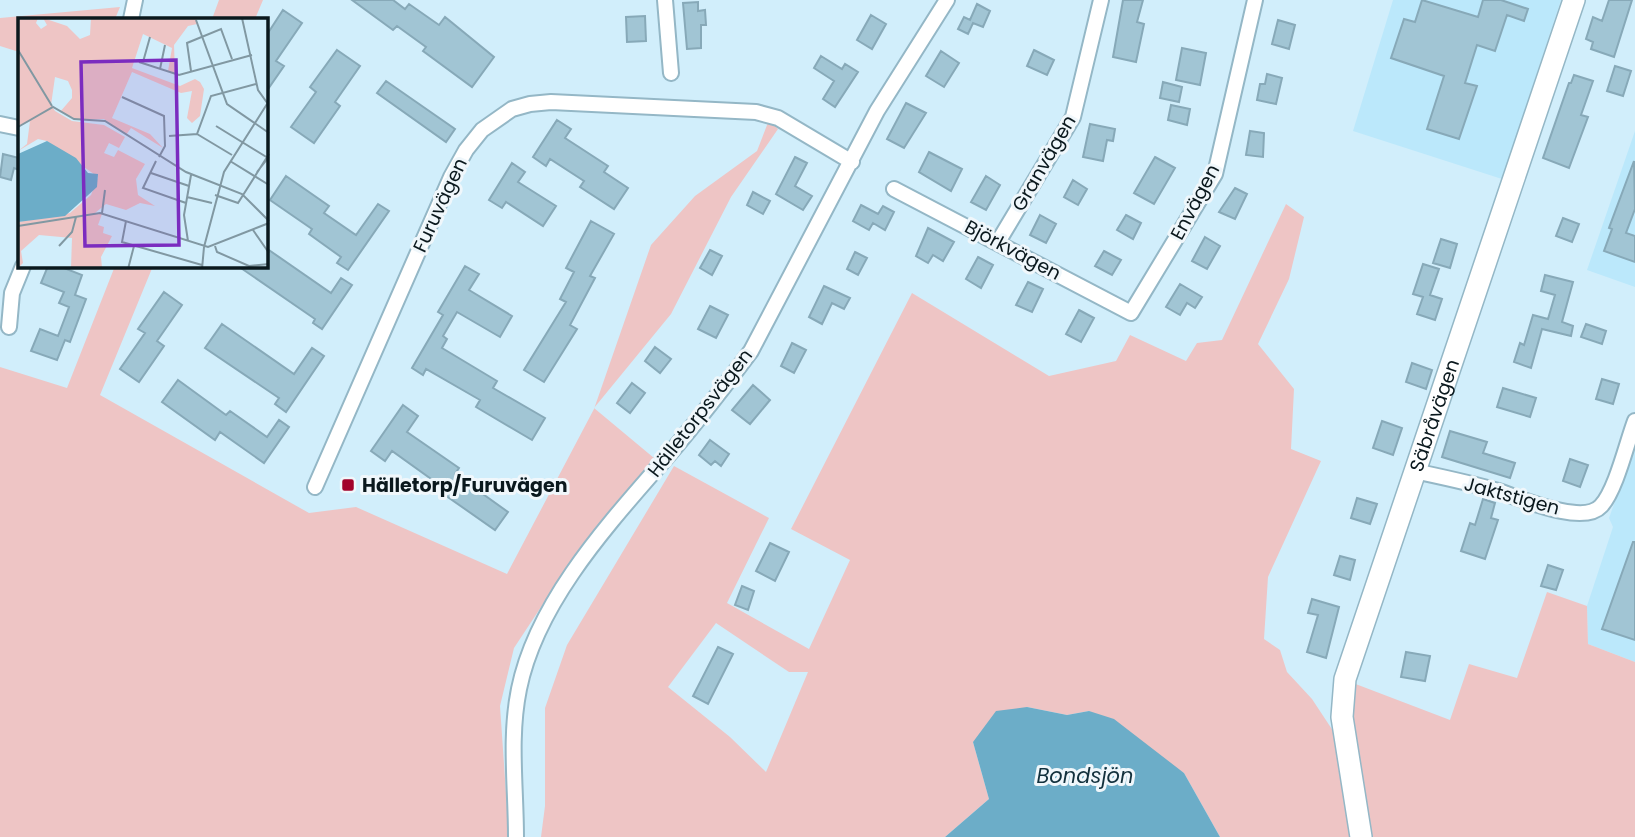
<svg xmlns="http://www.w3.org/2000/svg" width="1635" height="837" font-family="Poppins,sans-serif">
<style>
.built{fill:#bbe8fb}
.green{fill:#eec5c5;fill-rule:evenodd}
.water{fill:#6cadc8}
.building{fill:#a1c5d4;stroke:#87a9b8;stroke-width:2}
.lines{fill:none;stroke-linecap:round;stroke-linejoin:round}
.minor-casing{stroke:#94b7c6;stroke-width:18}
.secondary-casing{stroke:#94b7c6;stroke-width:24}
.minor{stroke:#fff;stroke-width:14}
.secondary{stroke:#fff;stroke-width:21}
.poi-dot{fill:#a2022a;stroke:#f0f7fb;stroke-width:2.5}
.labels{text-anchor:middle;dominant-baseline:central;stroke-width:6;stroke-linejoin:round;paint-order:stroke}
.street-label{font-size:19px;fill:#0a181d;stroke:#f0f7fb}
.poi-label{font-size:19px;font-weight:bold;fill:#0a181d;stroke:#f0f7fb;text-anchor:start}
.water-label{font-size:21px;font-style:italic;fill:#12313d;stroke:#f0f7fb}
.inset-road{fill:none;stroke:#8198a2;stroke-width:2}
.view{fill:#7b2cbf;fill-opacity:0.15;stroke:#7b2cbf;stroke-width:3.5}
.inset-edge{fill:none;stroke:#0a181d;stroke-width:3.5}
</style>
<rect width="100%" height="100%" fill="#d1eefb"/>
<!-- built -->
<path class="built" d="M1393,0H1561L1502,179L1353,131Z
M1635,131V287L1587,270Z
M1635,446V662L1588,644L1587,606L1613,527L1609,518Z"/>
<!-- green -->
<path class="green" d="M219,0H263L255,19H212Z
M120,7L115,19H19V52L0,46V18Z
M769,120L778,129L731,197L671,314L594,408L654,458L545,601L514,648L500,706L509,837H0V367L67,388L115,266H153L100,395L309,513L356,507L507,574L594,409L651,245L695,196L757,151Z
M1286,204L1304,217L1289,279L1258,344L1294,389L1291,449L1321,461L1268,577L1264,639L1280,650L1287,672L1312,699L1345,749L1353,683L1450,720L1469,664L1517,678L1547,592L1587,606L1588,644L1635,662V837H1220L1184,773L1089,711L1067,715L1027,707L973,742L989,799L945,837H541L545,806V708L567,645L674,466L769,518L727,603L809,649L850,560L791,529L912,293L1049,376L1116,361L1130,335L1186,361L1197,343L1222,340ZM716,623L789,672H808L766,772L730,737L668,687Z"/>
<!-- water -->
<path class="water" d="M1027,707L1067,715L1089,711L1114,719L1184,773L1220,837H945L989,799L973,742L996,711Z"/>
<!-- building -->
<path class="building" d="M352,0H393L405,9L409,4L439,25L445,17L494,57L472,87L423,51L426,47L397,26L393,30Z
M1123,0H1143L1137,22L1144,24L1136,62L1113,57Z
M1422,0L1478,17L1483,0H1501L1528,9L1524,21L1507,15L1495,51L1477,45L1465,83L1477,86L1459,139L1427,129L1444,76L1391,58L1404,19L1415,22Z
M1609,0H1632L1614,57L1591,49L1593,42L1586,39L1593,17L1602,21Z
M698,2V11L705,10L706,25H701V48L687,49L683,3Z
M977,4L990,11L983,27L973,23L968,34L958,29L964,17L970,20Z
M283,10L302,23L276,61L284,66L266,92V36Z
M871,15L886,24L872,49L857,40Z
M645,16L646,41L627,42L626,17Z
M1278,20L1295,25L1289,49L1272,44Z
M1182,48L1206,53L1200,85L1176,80Z
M337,50L360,66L335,102L340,106L314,143L291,127L316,92L310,87Z
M1034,50L1054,60L1047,75L1027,66Z
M941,51L959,63L944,87L926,76Z
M821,56L842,69L845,64L858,72L835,107L823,99L834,81L814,68Z
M1615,66L1631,71L1623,96L1607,91Z
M1267,74L1282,78L1276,104L1257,100L1260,84H1265Z
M1574,75L1593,81L1581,115L1588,117L1569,168L1543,158L1569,83H1571Z
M386,81L455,129L446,142L377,93Z
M1163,82L1182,87L1179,102L1160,98Z
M906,103L926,113L904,148L887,139Z
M1171,105L1190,109L1187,125L1168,120Z
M557,120L571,129L565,138L608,166L604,172L628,188L614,209L580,187L584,181L550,159L546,166L533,157Z
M1090,124L1115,129L1113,141L1107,140L1103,161L1083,157Z
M1250,131L1264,133L1263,157L1246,155Z
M929,152L962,169L951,191L919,172Z
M3,154L19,158V170L14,168L11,180L0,177Z
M795,157L807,163L795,186L812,196L803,210L776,194Z
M1155,157L1175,168L1154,204L1134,193Z
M1634,161L1635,209L1626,233L1635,236V262L1604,251L1612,229L1609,228Z
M512,163L525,172L518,182L556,206L543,226L506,202L502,208L489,200Z
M286,176L329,206L324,213L356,235L378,204L389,211L348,270L337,263L341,257L309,234L312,229L270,200Z
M986,176L1000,185L986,210L971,202Z
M1073,180L1087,189L1078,205L1064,197Z
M1235,188L1247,194L1235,219L1219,212Z
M753,192L770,201L763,214L747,205Z
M861,205L878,214L883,206L894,212L885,230L873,223L869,230L853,221Z
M1040,215L1056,224L1046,243L1030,235Z
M1126,215L1141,223L1133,239L1117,230Z
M1563,218L1579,224L1572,242L1556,236Z
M591,221L614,234L590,276L595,278L570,325L577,329L544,382L524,370L566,302L560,299L574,272L566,268Z
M928,228L954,242L943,261L933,255L928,263L916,256Z
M1205,237L1220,246L1207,269L1192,261Z
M1441,239L1457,244L1450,268L1433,263Z
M266,248L331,293L341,278L352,285L322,329L313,323L315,319L238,266H266Z
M710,250L722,256L712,275L700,268Z
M1104,251L1121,260L1112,275L1095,266Z
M855,252L867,258L858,275L847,269Z
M978,257L993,265L981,288L966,279Z
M1423,264L1439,269L1430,295L1442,299L1435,320L1417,314L1423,297L1413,294Z
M48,266H59L82,275L75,295L86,299L70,342L65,340L57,360L31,351L40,329L58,336L69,307L59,303L64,292L41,283Z
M465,266L479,274L469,290L512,316L500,337L457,312L443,336L447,339L442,348L497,381L493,388L545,418L532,440L476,407L480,400L426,369L423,375L412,368L443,315L438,312Z
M1545,275L1573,282L1562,322L1573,326L1571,336L1542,329L1531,368L1514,362L1520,343L1524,345L1533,315L1548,319L1555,295L1541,291Z
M1028,282L1043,289L1032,312L1016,305Z
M1180,284L1202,297L1195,308L1187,303L1180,315L1166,307Z
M824,286L850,298L844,309L832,303L822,324L809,317Z
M164,292L182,305L157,341L164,346L139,382L120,369L145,333L138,329Z
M710,306L728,315L716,338L698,329Z
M1079,310L1094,318L1081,342L1066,334Z
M222,324L294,374L312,348L324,356L286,412L275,404L279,398L205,348Z
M1586,324L1606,331L1602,344L1581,337Z
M792,343L806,350L794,373L781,366Z
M655,347L671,359L660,373L645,361Z
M1412,363L1432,370L1426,389L1406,382Z
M1602,379L1619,384L1613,404L1596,399Z
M178,380L226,415L230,411L267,437L279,420L289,427L264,463L220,432L215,440L162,402Z
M632,383L645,393L630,413L617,403Z
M753,385L770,400L750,424L732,410Z
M1503,388L1536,398L1530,417L1497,407Z
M403,405L418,416L407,432L459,468L455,474L508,512L495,530L442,493L445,489L392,451L385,461L371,451Z
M1382,421L1402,428L1393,455L1373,448Z
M1450,431L1487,442L1483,453L1515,463L1510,478L1442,457Z
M710,440L729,454L721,466L715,461L711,465L699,455Z
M1570,459L1588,465L1580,487L1563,481Z
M1357,498L1377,504L1370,524L1351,518Z
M1483,499L1495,503L1491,518L1498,520L1485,559L1461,551L1470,523L1475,525Z
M1633,542H1635V640L1602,629Z
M770,543L789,552L775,581L756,571Z
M1340,556L1355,560L1350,580L1334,575Z
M1548,565L1563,570L1556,590L1541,586Z
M742,586L754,591L748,610L735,605Z
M1312,599L1339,607L1326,658L1307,652L1318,615L1308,613Z
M718,647L733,654L708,704L693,696Z
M1406,652L1430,656L1425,681L1401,677Z"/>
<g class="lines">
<!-- minor casing -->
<g class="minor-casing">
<path id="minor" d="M665,0L671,73
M131,19L135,0
M0,124L19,128
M894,189L1131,313L1215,174L1255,0
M998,242L1073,117L1101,0
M9,327L12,293L23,266
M1414,471C1442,477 1471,483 1498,491C1520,498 1583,526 1601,506C1616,490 1627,442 1635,421
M315,487L451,177L466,150L482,130L512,109L530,104L551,102L756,112L778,118L852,162
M516,837C516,787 509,738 519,689C536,605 603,530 658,467C691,430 721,391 751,351L877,111L947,0"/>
</g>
<!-- secondary casing -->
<g class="secondary-casing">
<g id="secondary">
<path id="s1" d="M1361,837L1342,717L1345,679L1574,0"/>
</g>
</g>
<!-- minor -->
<use href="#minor" class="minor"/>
<!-- secondary -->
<use href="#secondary" class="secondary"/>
</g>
<!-- markers -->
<rect class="poi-dot" x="341" y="478" width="14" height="14" rx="3.5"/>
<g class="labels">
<!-- street labels -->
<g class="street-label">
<text transform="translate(1044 163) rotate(-60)">Granvägen</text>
<text transform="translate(1195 202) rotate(-62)">Envägen</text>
<text transform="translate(440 205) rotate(-65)">Furuvägen</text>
<text transform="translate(1013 250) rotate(28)">Björkvägen</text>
<text transform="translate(700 413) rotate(-52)">Hälletorpsvägen</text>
<text stroke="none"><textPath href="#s1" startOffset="438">Säbråvägen</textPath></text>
<text transform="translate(1512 496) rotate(15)">Jaktstigen</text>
</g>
<!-- poi labels -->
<g class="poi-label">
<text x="362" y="485">Hälletorp/Furuvägen</text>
</g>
<!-- water labels -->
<g class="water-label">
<text x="1085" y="775">Bondsjön</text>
</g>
</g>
<!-- overview -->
<g transform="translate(18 18)">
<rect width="250" height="250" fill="#d1eefb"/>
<path d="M0,0H20L18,5L23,11L29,7L25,0L49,8L62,21L72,17L73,0H178L179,6L170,8L156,27L157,56L150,53L154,30L125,16L114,50L162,68L177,61L182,64L186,71L182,98L174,105L169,100L174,73L163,75L114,54L94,100L132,116L145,130L113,110L108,117L86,101L60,102L42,94L54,80V72L50,63L37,59L33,87L37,93L54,103L86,107L107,119L101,130L91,125L86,135L96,139L100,132L127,146L118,161L120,177L137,188L122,185L108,192L88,186L77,195L84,196L80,207L86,209L85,215L94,218L83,239L84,250H53L54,220L21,217L3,233L5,245L0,250V204L52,195L73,177L80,159L29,123L20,121L0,133L9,126L12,103L0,109Z" fill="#eec5c5"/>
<path d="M29,123L58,140L70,155L80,156L79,169L47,198L0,204V136Z" fill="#6cadc8"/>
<path class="inset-road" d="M224,0L240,72L250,86M178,2L209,86L251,115M0,32L34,88M121,44L161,57L234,37M125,44L132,19M142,51L147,27M173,53L169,25L203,11L214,41M104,79L146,98L147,128L141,139M198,108L250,140L239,154M0,109L35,89L56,101L87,103L168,154L224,176L251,203M179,116L214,137M151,118L179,116L193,78L238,66M138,143L125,170L168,185M212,143L251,167M133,155L171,168M197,177L220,185L251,136M169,179L194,185M84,195L87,172M108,203L104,224L184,247M0,208L82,195L190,229L251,205M235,212L251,235M170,223L166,197L173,157M41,228L54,214L58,199M197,228L199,234L231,248L251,246M186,229L206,154L249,86M110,251L116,228M184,251L186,229"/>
<path class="view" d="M158,42L161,227L67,228L63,44Z"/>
<rect width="250" height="250" class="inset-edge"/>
</g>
</svg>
